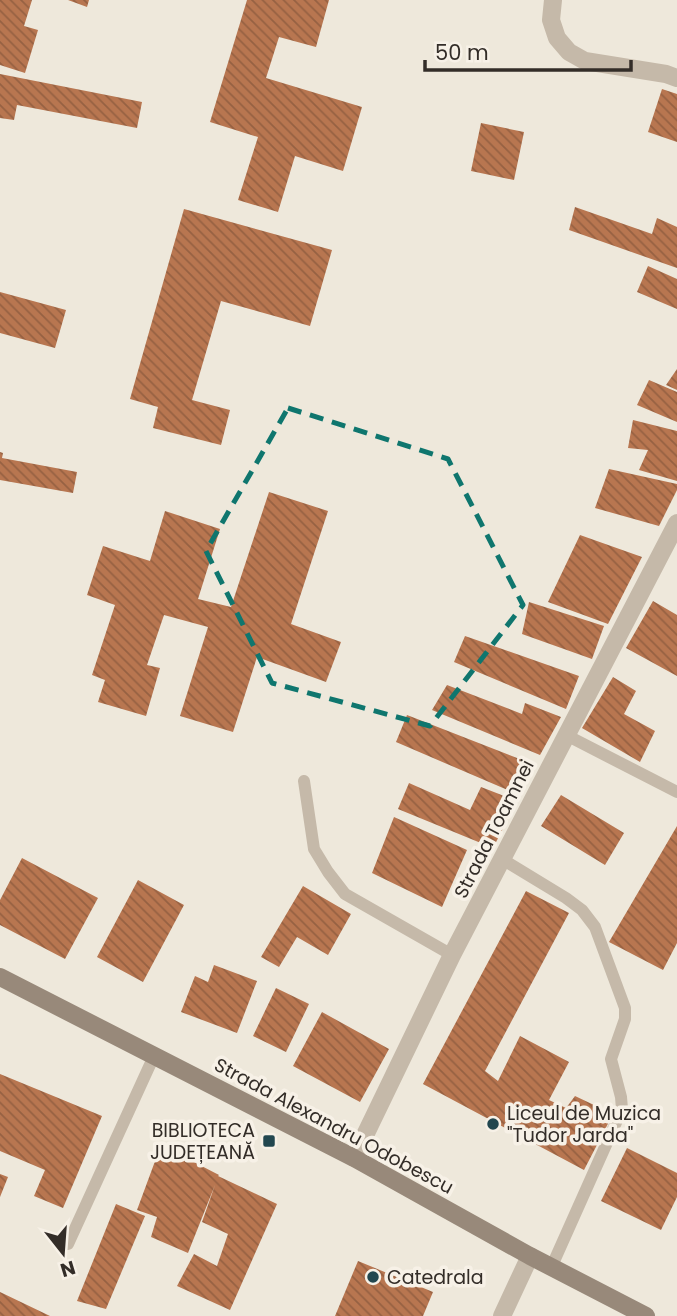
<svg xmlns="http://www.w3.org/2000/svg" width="677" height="1316" font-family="Poppins,sans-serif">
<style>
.building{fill:url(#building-back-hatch)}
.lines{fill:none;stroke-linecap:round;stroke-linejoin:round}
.lane{stroke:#c5b9a9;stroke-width:12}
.street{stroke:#c5b9a9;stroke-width:18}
.secondary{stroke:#98897a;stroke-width:18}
.marked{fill:none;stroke:#0f766e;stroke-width:5;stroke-dasharray:14 9;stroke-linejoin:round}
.poi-dot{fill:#22474f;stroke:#f7f1e7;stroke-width:2.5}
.labels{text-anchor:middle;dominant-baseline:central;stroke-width:7;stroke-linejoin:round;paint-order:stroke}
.street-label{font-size:19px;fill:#332d28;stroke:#f7f1e7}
.poi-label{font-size:19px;fill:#332d28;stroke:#f7f1e7;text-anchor:start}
</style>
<defs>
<pattern id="building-back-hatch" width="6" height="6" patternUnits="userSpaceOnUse" patternTransform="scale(1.75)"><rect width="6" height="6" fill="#b87650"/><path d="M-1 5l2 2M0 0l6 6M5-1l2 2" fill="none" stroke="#966142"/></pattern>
</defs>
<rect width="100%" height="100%" fill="#eee8db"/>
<!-- building -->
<path class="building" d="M0,0H32L24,26L38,30L25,73L0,65Z
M68,0H89L87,7Z
M247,0H329L316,47L279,37L266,78L362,107L343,171L295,156L278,212L238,200L258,137L210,122Z
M0,74L142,102L137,128L17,105L14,120L0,118Z
M662,89L677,94V142L648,132Z
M481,123L524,132L514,180L471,171Z
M575,207L652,234L657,218L677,227V268L569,230Z
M184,209L332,250L310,326L221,301L192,400L230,410L221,445L153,428L158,407L130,399Z
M648,266L677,279V309L637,292Z
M0,292L66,310L55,348L0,333Z
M677,369V390L666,385Z
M649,380L677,392V422L637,405Z
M633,420L677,431V481L639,470L648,450L628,448Z
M0,452L3,453L2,458L77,472L73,493L0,480Z
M609,469L677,484V490L659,526L595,508Z
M269,492L328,511L291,624L341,642L326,682L257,657L233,732L180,716L208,627L164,615L147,665L160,668L146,716L98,702L105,680L92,675L115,605L87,595L103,546L150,561L165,511L220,529L198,599L231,607Z
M580,535L642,557L608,624L548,602Z
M653,601L677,615V676L626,648Z
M529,602L604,626L592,659L522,634Z
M465,636L579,676L566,709L454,662Z
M613,677L636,691L624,714L655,731L640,762L582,728Z
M447,685L522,714L525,703L561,717L540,755L432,710Z
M407,715L535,765L519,795L396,742Z
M409,783L470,810L481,787L517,801L493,848L398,809Z
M561,795L624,833L605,865L541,826Z
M394,817L467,850L442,907L372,873Z
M677,826V943L663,970L609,942Z
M22,858L98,898L65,959L0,925V900Z
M138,880L184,905L143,982L97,957Z
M303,886L351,914L328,955L297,937L279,967L261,957Z
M526,891L569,913L485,1071L498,1081L520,1036L569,1062L549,1100L566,1108L575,1096L613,1114L584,1170L423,1084Z
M214,965L257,981L237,1033L181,1012L195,976L208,982Z
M276,988L309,1004L286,1052L253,1036Z
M322,1012L389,1049L360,1102L293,1066Z
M0,1074L102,1116L63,1208L34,1196L45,1170L0,1151Z
M161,1145L219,1175L218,1176L277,1204L230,1310L177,1286L194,1254L217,1266L228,1234L202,1222L215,1185L188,1253L151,1237L157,1217L137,1210Z
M627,1148L677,1173V1197L661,1230L601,1201Z
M0,1174L8,1177L0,1197Z
M116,1204L145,1216L106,1309L77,1301Z
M358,1261L433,1292L423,1316H335Z
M0,1292L50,1316H0Z"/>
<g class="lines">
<!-- lane -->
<path class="lane" d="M566,735L677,792
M304,781L314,849L328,872L345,894L452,955
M502,859L566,898L582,910L595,927L625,1008V1019L611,1059L621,1097L622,1109L551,1268
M68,1244L154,1056"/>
<!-- street -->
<path class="street" d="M553,0L551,20L557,38L569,52L585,61L666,74L677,78
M354,1158L452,955L677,523
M502,1316L530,1256"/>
<!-- secondary -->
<path class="secondary" d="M0,977L354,1158L530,1256L646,1316"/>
</g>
<!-- marked area -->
<path class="marked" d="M288,408L448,459L523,605L430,726L272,683L206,551Z"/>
<!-- markers -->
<g class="poi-dot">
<circle cx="493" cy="1124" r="7"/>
<rect x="262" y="1134" width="14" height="14" rx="3.5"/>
<circle cx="373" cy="1277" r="7"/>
</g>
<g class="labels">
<!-- street labels -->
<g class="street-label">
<text transform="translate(494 829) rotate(-63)">Strada Toamnei</text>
<text transform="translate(334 1126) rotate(28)">Strada Alexandru Odobescu</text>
</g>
<!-- poi labels -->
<g class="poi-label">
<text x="507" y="1113">Liceul de Muzica<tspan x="507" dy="22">"Tudor Jarda"</tspan></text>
<text x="255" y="1130" text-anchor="end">BIBLIOTECA<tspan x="255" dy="22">JUDEȚEANĂ</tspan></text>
<text x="387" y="1277">Catedrala</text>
</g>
</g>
<!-- north arrow -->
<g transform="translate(63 1253) rotate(163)" stroke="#f7f1e7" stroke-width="5" paint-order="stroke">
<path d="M0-5L12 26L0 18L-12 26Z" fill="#332d28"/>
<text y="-10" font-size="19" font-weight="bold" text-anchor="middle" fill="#332d28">N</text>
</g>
<!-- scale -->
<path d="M425 60v10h206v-10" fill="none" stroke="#332d28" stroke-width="3.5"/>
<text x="435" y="60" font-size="21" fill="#332d28" stroke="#f7f1e7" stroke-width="5" paint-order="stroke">50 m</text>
</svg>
